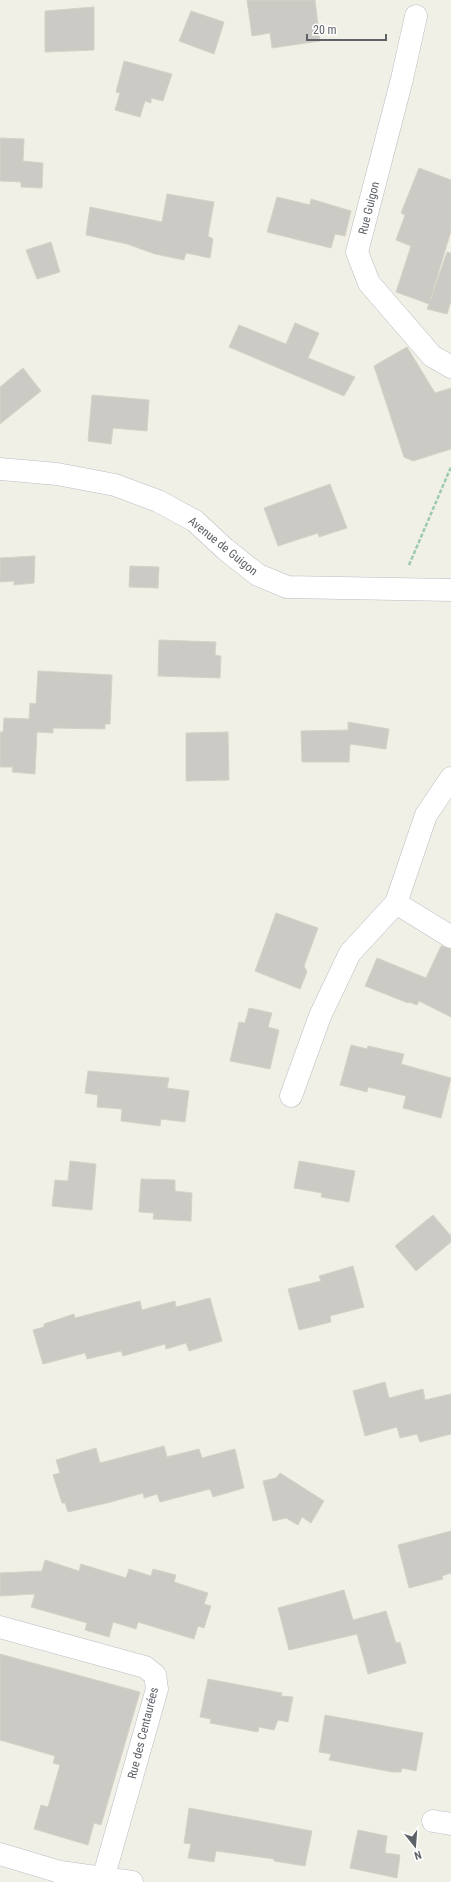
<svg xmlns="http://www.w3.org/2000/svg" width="451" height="1882" font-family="'Roboto Condensed',sans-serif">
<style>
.building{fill:#cccac4;stroke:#d6d2c5}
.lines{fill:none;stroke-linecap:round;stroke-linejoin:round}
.minor-casing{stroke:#b9bcc1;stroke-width:23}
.tertiary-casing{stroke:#b9bcc1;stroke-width:23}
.path{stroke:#9ccaad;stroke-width:2.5;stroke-dasharray:4 2;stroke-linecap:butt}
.minor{stroke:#fff;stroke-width:22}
.tertiary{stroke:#fff;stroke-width:22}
.labels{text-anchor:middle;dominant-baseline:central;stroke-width:3;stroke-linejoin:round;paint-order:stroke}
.street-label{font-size:12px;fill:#5e6268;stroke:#fff}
</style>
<rect width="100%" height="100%" fill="#f1f0e7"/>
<!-- building -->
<path class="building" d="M247,0H315L320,41L272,48L270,33L252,36Z
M94,7V50L45,52V11Z
M191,11L224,22L214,54L179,41Z
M124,61L172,74L163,101L151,98V103L145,101L140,117L115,110L120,93L116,92Z
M0,138L24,139L23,161L43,163L42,188L21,187V182L0,181Z
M419,168L451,180V231L430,301L447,252L451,253V301L447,314L427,309L429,304L396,292L411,246L396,240L405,215L401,213Z
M167,194L214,202L208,236L213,239L210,258L186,253L184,260L155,254L127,244L86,235L90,207L162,222Z
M277,197L310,205L311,199L351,211L345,236L335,234L331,248L267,232Z
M51,242L60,272L37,279L26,250Z
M295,323L319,333L308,358L355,377L344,396L229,347L239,325L286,344Z
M407,347L435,393L451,388V449L413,461L404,457L374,366Z
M23,368L41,391L0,424V387Z
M92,395L149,400L147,431L113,428L111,444L88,441Z
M330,484L347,528L319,537L318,533L278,546L264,508Z
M35,556L34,583L14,585V581L0,582V558Z
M130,566L159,567L158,588L129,587Z
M159,640L216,642L215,655L221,656L220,678L158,676Z
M38,671L112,675L110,724H105V729L53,728V733L37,732L35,774L12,772L13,767H0V732H3L4,718L29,719L30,703L36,704Z
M348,722L389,729L386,749L350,744L349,762H302L301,731L348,730Z
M228,732L229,780L186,781V733Z
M276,913L318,928L304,966L307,972L300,989L255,971Z
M441,946L451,949V1017L419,1001L417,1005L409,1002L408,1003L365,986L377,958L426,978Z
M249,1008L272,1013L268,1027L279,1030L270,1069L230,1061L239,1022L245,1023Z
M351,1045L367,1049L368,1046L404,1054L401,1064L451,1078L441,1118L403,1108L406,1096L368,1087L367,1092L340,1085Z
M88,1071L169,1078L167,1088L189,1091L185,1122L161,1119L160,1126L121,1121L122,1109L97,1107L98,1095L85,1093Z
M70,1161L96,1164L92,1210L52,1206L55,1180L68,1181Z
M299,1161L355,1171L349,1202L321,1197L322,1193L294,1188Z
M141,1179L175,1180V1191L192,1193L191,1221L153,1219L154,1213L139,1212Z
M433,1215L451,1236V1242L416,1271L395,1246Z
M353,1266L364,1307L330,1316L331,1322L299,1330L288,1289L321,1281L319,1276Z
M210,1298L222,1341L189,1351L186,1343L166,1349L165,1344L123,1356L121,1351L87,1359L85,1353L43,1364L33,1330L44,1327V1324L74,1314L75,1318L140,1301L142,1310L175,1301L176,1307Z
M385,1382L389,1398L423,1389L425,1400L451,1394V1434L420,1442L417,1434L400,1438L397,1427L365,1436L353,1391Z
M164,1446L167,1457L199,1449L202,1458L235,1449L244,1488L213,1497L210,1489L160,1502L157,1494L144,1498L143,1493L111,1502L68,1512L65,1503H62L53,1475L60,1473L56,1460L96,1448L100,1463Z
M280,1473L324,1501L311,1523L302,1517L298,1525L286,1518L273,1521L263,1481L276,1478Z
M451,1531V1573L442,1576L443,1579L409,1588L398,1545Z
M45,1560L79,1571L81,1564L126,1578L129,1569L151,1576L153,1569L176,1575L174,1582L208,1593L204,1604L211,1606L204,1628L198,1626L194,1639L138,1622L136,1629L113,1622L109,1637L85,1630L87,1623L31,1607L35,1594L0,1596V1573L42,1571Z
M344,1590L353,1620L386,1611L396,1643L400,1642L406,1663L368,1674L357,1634L289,1650L278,1608Z
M0,1654L140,1692L101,1825L94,1823L88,1845L34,1829L41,1805L48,1807L60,1765L53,1763L55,1756L0,1740Z
M208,1679L282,1693L281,1696L293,1697L288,1722L278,1720L274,1730L259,1727L258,1732L210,1723L211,1719L200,1717Z
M325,1715L423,1733L416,1771L402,1768L401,1772H392L329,1760L331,1754L319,1752Z
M189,1808L312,1831L305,1866L274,1861V1859L216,1851L214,1862L188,1858L191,1844L184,1843Z
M358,1830L387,1836L385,1853L400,1855L397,1878L350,1868Z"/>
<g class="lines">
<!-- minor casing -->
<g class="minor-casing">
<path id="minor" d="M416,16L402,79L357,252L369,283L432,356L451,367
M451,778L426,815L396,903L451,937
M291,1096L320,1016L350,953L396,903
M0,1627L145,1667L155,1675L157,1689L103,1879
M433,1821L451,1824
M0,1854L60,1872L132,1882"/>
</g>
<!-- tertiary casing -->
<g class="tertiary-casing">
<path id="tertiary" d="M0,469L57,474L115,485L158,501L195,521L225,549L258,575L287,587L451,590"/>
</g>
<!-- path -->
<path class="path" d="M409,565L451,467"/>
<!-- minor -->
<use href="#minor" class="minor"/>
<!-- tertiary -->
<use href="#tertiary" class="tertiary"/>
</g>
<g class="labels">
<!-- street labels -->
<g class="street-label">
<text transform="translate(369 208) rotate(-76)">Rue Guigon</text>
<text transform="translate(223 546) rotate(39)">Avenue de Guigon</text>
<text transform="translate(143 1733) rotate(-76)">Rue des Centaurées</text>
</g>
</g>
<!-- north arrow -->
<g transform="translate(415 1846) rotate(163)" stroke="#ffffff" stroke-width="3" paint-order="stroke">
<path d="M0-3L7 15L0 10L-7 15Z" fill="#5e6268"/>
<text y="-6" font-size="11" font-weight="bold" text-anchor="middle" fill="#5e6268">N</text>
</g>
<!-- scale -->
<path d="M307 34v6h79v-6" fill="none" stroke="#5e6268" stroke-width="2"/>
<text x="313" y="34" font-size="12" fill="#5e6268" stroke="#ffffff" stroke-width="3" paint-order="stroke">20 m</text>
</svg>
